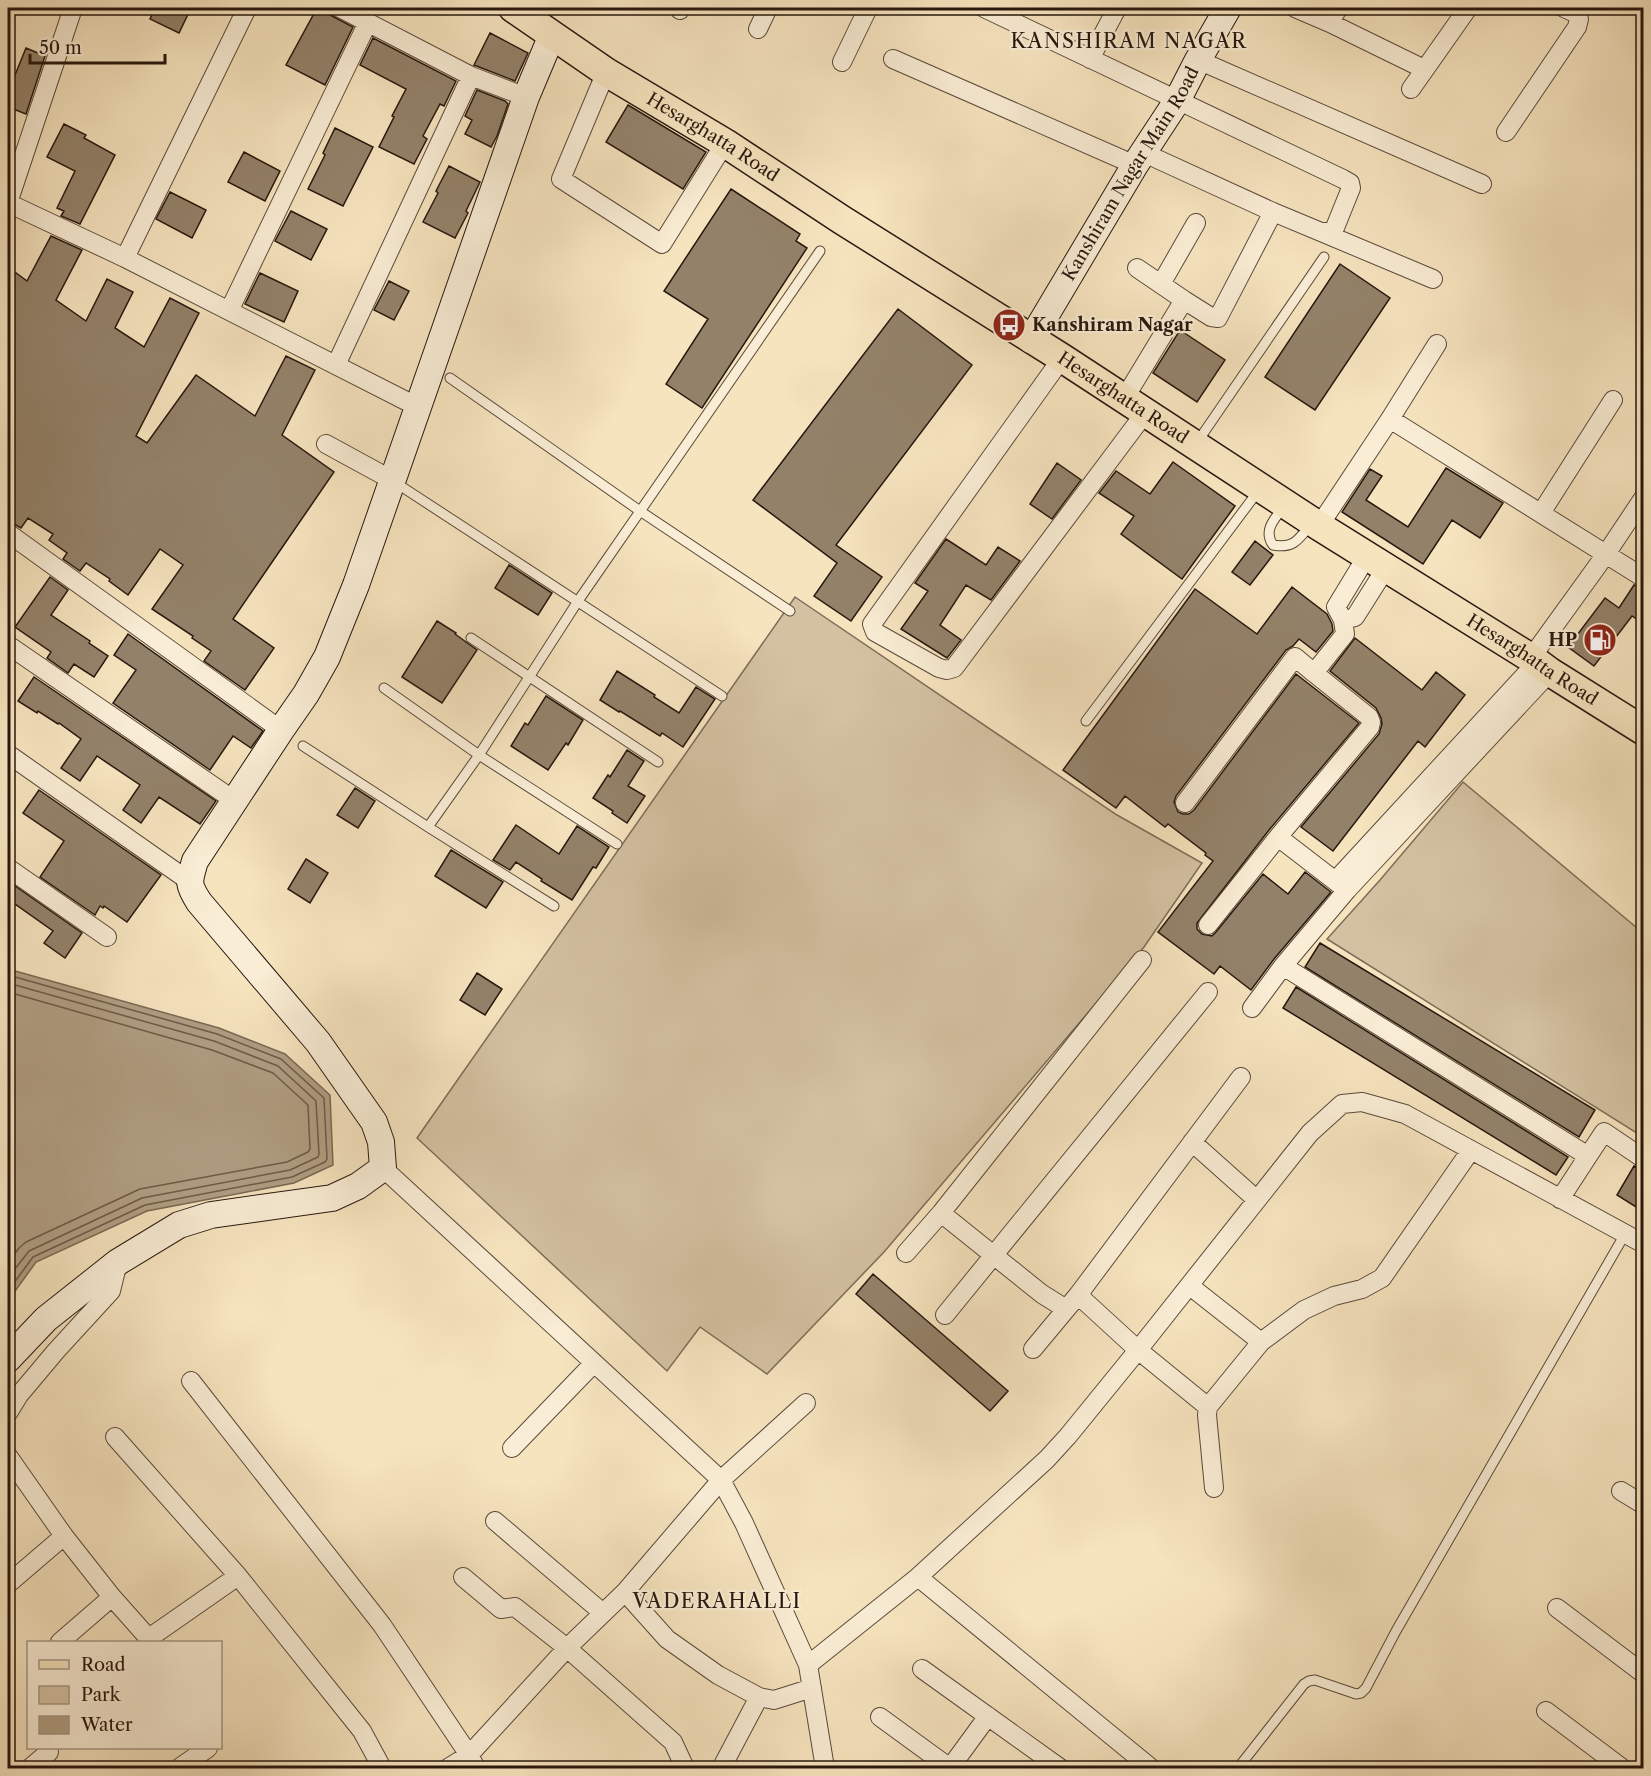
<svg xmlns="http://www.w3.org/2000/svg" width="1651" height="1776" font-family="'Libre Caslon Text',serif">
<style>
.green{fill:#d3c1a1;stroke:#7d6c58;stroke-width:1.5}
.water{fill:#b09e83;stroke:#796854;stroke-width:1.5}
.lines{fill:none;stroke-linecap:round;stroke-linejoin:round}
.shore{stroke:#6c5a48;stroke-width:1.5}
.building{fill:#93826a;stroke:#27170e;stroke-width:1.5}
.lane-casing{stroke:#5b4a3a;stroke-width:11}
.street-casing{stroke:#5b4a3a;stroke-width:20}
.secondary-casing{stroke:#27170e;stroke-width:28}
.primary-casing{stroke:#27170e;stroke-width:31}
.lane{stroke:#f9edd5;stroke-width:9}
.street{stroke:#f9edd5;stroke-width:18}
.secondary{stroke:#f9edd5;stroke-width:26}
.primary{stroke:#f6e4bf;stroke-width:28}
.labels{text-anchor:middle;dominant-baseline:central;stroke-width:4.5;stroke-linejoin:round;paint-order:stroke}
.street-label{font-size:18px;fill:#27170e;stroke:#f9edd5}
.poi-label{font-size:18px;font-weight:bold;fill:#27170e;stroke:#f9edd5;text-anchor:start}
.neighbourhood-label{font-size:20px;letter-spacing:1.5px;fill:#27170e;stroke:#f9edd5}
</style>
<rect width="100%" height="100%" fill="#f6e4bf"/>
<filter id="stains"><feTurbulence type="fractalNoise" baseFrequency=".00333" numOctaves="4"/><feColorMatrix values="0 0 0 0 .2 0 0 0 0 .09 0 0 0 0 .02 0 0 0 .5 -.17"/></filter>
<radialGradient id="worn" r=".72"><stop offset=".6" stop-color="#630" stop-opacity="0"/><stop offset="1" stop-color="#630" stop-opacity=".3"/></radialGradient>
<!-- green -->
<path class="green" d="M795,597L1117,815L1202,863L1144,947L884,1252L767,1374L700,1327L667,1371L417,1138Z
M1463,782L1643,933V1137L1327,939L1380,880Z"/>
<!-- water -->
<path class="water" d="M8,969L219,1028L285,1054L330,1095L333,1165L294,1183L147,1211L36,1262L8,1301Z"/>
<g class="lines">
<!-- shore -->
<path class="shore" d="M8,975L217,1034L281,1059L324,1098L327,1159L325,1162L292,1177L145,1205L33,1257L8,1291
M8,983L214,1041L278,1066L316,1101L319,1154L318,1157L290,1170L142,1198L29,1251L8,1278
M8,992L212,1050L273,1073L308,1105L310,1149L308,1152L287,1162L140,1189L26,1242L19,1248L8,1263"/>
</g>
<!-- building -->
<path class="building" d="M155,8H191L179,33L150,19Z
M317,8L353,27L325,85L286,65Z
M490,33L528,53L515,81L474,65Z
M373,38L456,81L444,106L440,104L423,136L427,139L414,164L379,147L394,117L392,116L406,89L360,65Z
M26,48L45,56L26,114L8,107V72L15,75Z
M477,90L505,101L508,104L497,136L491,147L465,134L472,120L465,116Z
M628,105L706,152L683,189L606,142Z
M64,124L86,135L84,138L115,155L80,224L61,216L64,211L57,208L75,171L47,157Z
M335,128L373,147L343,206L308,189L325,155L323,153Z
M244,152L280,171L265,201L228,182Z
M449,166L480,182L466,211L468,213L455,238L423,222L438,193L436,191Z
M731,189L800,234L796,241L807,248L702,408L666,384L708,319L664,291Z
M170,192L206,210L192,238L156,219Z
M291,211L327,229L311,260L275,241Z
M51,236L82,250L56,300L86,321L107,279L133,292L115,328L144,347L170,298L199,313L136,436L147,443L196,375L255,416L286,356L315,370L282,435L334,472L233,619L274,648L245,690L204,661L211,651L192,638L193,636L152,609L183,565L160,549L128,595L109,581L110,579L86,563L80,571L63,559L67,553L49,540L53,534L28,518L21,528L14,524L8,522V267L27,281Z
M1340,264L1390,298L1315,410L1265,377Z
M260,273L298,291L284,322L245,304Z
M389,281L409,291L394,320L374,310Z
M898,309L972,365L836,545L882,577L851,621L814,596L837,563L753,500Z
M1180,330L1225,360L1197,402L1153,373Z
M1173,462L1235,506L1182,579L1121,534L1134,516L1099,493L1116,471L1150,494Z
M1057,463L1081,480L1052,519L1030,504Z
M1446,468L1503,503L1480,538L1452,520L1423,564L1342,512L1370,469L1382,476L1366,500L1408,527Z
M946,539L986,565L998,547L1020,561L991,600L966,585L940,625L961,640L947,658L901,629L928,591L915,583Z
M1255,541L1273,555L1250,585L1232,572Z
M509,565L552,593L538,615L495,588Z
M50,577L68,590L51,615L90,641L89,643L108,656L94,677L74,664L68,673L47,658L51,652L15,627Z
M1634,585L1644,589V624L1632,616L1594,666L1568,647L1605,598L1619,608Z
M1292,587L1327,614L1332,624L1333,631L1316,652L1299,639L1293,646L1286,650L1176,796L1174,802L1178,812L1183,814H1189L1194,810L1296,674L1359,723L1269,830L1197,923V929L1202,934L1212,936L1216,932L1263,874L1288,894L1305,872L1331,892L1274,959L1251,990L1220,966L1214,974L1158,932L1213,861L1205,855L1206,853L1168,824L1165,827L1125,796L1116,808L1063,770L1195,589L1257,634Z
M437,621L456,633L455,634L477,650L442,703L402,677Z
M128,634L263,731L251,748L233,736L210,770L113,703L136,670L114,655Z
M1355,638L1422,690L1436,672L1465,695L1425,747L1418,741L1333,851L1301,827L1379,734L1382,724L1381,718L1376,708L1330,671Z
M617,671L655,695L654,697L679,713L696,687L715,699L683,747L662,733L660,736L620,711L619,712L600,700Z
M34,677L216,801L200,824L159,797L141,823L123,810L140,785L97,756L80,781L61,768L81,739L59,723L58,724L38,711L37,713L18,701Z
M546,696L583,720L568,745L566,743L548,770L511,746L525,723L528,725Z
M627,750L644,761L628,786L645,796L627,823L612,813L613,811L593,798L608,775L610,777Z
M355,788L375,801L358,828L337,815Z
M39,790L161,875L127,922L104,906L103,908L100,906L95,915L40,877L64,841L23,813Z
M516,825L559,854L577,826L609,847L596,868L593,867L572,900L541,881L542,879L516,862L510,870L493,860Z
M451,850L503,882L486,908L435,876Z
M306,859L328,873L310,903L288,889Z
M8,881L82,933L65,958L44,943L53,931L8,899Z
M1320,943L1595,1110L1579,1137L1305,967Z
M477,973L502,989L485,1015L460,1000Z
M1296,987L1568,1157L1556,1175L1283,1008Z
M1634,1166L1644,1170V1212L1617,1195Z
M873,1274L1008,1391L990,1411L856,1294Z"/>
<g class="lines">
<!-- lane casing -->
<g class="lane-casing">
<path id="lane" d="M450,378L640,511L790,611
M1198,441L1324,257
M393,481L722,696
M1283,508C1274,519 1263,531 1273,545C1294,549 1299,539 1311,524
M471,638L658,762
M384,688L479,755L617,844
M1086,721L1259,490
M303,746L428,827L554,906
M428,827L479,755L578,601L820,251
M1238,1768L1304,1684L1309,1681L1315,1680L1356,1694L1361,1693L1366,1688L1396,1631L1625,1234"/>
</g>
<!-- street casing -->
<g class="street-casing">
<path id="street" d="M73,8L8,203L125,258L418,407
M984,8L1343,179L1350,183L1351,188L1334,230L1328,232H1321L1273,212L1144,153
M1295,8L1330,23L1338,8
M680,10L681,8
M1330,23L1424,69
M758,29L768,8
M893,59L1135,165
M1090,59L1117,8
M1198,60L1482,184
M842,62L868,8
M606,72L561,179L662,244L725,143
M471,76L526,97
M1411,89L1468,8
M1506,132L1577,27L1579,19L1575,13L1564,8
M1321,232L1433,279
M125,258L247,8
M1137,268L1184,300
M1161,284L1196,223
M229,311L368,22
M1062,358L872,624L875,632L939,668L947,670L954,668L1145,413
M336,365L471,76L340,8
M1124,399L1184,300L1211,317L1218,318L1273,212
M1390,419L1644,578
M326,444L392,480
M1541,513L1613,400
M1319,526L1390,419L1437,344
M8,533L281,730
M1343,620L1355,617L1386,568
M8,645L235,801
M1531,658L1606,554L1644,497
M8,754L189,881
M1185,803L1295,657L1314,673
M1278,837L1370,727L1371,722L1369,717L1314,673L1345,634L1343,620L1336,607L1367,556
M8,868L107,937
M1336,880L1537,662
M1208,925L1278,837L1343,887
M1283,966L1588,1156L1560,1199
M1252,1008L1283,966L1347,890L1550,672
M1192,1142L1257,1200
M1588,1156L1604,1132L1644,1159
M383,1168L721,1480L744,1523L808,1665L825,1768
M941,1213L1142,960
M906,1253L941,1213L1042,1294L1066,1309
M1190,1286L1261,1342
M1078,1295L1138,1350L1208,1407
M945,1315L1208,992
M1033,1349L1078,1295L1241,1077
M191,1381L382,1625L469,1755L476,1768
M8,1413L19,1395L56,1351L111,1291L118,1262
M115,1437L238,1576L362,1731L382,1768
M512,1448L594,1363
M8,1456L64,1536L112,1597L152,1642
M1214,1488L1207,1415L1208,1407L1261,1342L1304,1310L1334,1296L1362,1289L1382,1278L1471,1150
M1621,1491L1644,1505
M495,1521L603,1613
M463,1577L501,1609L515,1607L567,1648L673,1742L685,1768
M918,1577L1151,1768
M8,1584L64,1536
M625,1592L667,1639L718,1675L759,1697L774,1700L812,1688
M1557,1608L1644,1674
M149,1638L238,1576
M60,1642L112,1597
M808,1665L918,1577L1047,1459L1068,1436L1138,1350L1310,1133L1342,1104L1362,1102L1405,1114L1644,1244
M922,1669L1060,1768
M1546,1711L1622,1768
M880,1717L950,1768
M723,1765L759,1697
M30,1768L49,1752
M179,1768L208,1748
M448,1768L469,1755L567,1648L625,1592L721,1480L806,1403
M950,1768L988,1716"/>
</g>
<!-- secondary casing -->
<g class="secondary-casing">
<g id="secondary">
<path id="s1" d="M1031,340L1135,165L1177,101L1198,60L1228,8"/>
<path d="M8,1359L46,1319L118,1262L179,1225L211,1215L332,1198L358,1186L383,1168L381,1142L374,1122L318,1042L199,902C187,883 189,882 195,861L281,730L306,694L327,657L356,585L526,97L552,35"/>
</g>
</g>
<!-- primary casing -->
<g class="primary-casing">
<g id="primary">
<path id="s2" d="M513,8L606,72L725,143L842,220L1062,358L1319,526L1531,658L1550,672L1644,731"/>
</g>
</g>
<!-- lane -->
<use href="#lane" class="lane"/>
<!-- street -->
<use href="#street" class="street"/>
<!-- secondary -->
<use href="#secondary" class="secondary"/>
<!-- primary -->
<use href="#primary" class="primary"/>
</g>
<!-- icons -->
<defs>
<g id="bus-disc" transform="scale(1.725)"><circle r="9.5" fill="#8f2418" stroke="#f9edd5"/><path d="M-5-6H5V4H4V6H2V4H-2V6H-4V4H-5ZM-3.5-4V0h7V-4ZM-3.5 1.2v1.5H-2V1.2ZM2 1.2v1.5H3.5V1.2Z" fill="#fff"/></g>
<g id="fuel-disc" transform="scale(1.725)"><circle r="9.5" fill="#8f2418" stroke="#f9edd5"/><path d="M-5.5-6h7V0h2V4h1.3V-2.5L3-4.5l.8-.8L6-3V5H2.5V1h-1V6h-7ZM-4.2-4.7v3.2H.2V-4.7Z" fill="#fff"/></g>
</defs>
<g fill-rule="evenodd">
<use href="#bus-disc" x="1009" y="325"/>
<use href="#fuel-disc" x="1600" y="640"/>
</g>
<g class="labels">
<!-- street labels -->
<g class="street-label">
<text stroke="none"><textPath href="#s2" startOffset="238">Hesarghatta Road</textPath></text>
<text stroke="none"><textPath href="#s1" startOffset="194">Kanshiram Nagar Main Road</textPath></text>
<text stroke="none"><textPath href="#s2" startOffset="724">Hesarghatta Road</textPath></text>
<text stroke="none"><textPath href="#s2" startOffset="1210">Hesarghatta Road</textPath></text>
</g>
<!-- poi labels -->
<g class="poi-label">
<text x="1032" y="325">Kanshiram Nagar</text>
<text x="1577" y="640" text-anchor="end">HP</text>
</g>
<!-- neighbourhood labels -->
<g class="neighbourhood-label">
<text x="1129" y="41">KANSHIRAM NAGAR</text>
<text x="717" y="1601">VADERAHALLI</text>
</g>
</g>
<!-- margin -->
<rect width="1651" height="1776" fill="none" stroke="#f6e4bf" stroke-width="30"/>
<rect x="9" y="9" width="1633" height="1758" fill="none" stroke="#27170e" stroke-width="3"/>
<rect x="15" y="15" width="1621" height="1746" fill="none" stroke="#27170e" stroke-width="1.5"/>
<!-- legend -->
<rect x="27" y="1641" width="195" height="108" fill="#f9edd5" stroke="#a59785" stroke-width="1.5"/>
<rect x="39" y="1660" width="30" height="9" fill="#f6e4bf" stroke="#a59785" stroke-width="1.5"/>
<text x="81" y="1671" font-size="18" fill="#27170e">Road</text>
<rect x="39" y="1686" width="30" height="18" fill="#d3c1a1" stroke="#a59785" stroke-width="1.5"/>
<text x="81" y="1701" font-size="18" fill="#27170e">Park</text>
<rect x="39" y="1716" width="30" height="18" fill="#b09e83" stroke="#a59785" stroke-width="1.5"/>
<text x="81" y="1731" font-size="18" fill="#27170e">Water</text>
<!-- scale -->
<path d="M30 54v9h135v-9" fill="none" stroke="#27170e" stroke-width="3"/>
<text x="39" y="54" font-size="18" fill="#27170e" stroke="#f9edd5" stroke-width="4.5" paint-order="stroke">50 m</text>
<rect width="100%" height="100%" filter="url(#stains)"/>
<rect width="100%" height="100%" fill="url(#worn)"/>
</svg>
